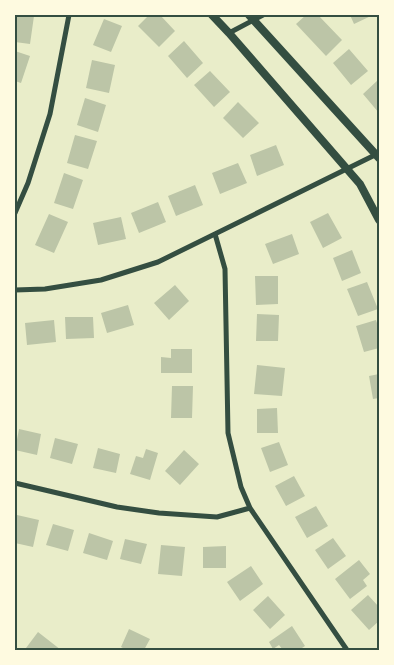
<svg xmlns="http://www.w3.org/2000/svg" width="394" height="665" font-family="'Alegreya Sans',sans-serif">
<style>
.building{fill:#bcc5a7}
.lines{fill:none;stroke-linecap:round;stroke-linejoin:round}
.minor{stroke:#344e41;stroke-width:5}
.tertiary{stroke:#344e41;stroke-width:8}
.neatline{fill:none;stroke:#344e41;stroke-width:2}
</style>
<rect width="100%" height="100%" fill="#e9edc9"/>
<!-- building -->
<path class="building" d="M15,15L34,16L30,44L15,42Z
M149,15H160L175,31L159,47L138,26Z
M306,15H318L342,40L326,56L296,24Z
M350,15H373L354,24Z
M104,19L122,26L111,52L93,45Z
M184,41L203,63L187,78L168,56Z
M349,49L368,71L351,85L333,63Z
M15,51L30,56L21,83L15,81Z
M92,60L115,65L109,93L86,88Z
M210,71L230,92L214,107L194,85Z
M378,80L379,81V113L363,94Z
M85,98L106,105L98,132L77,125Z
M238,102L259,123L243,138L223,118Z
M75,135L97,141L88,169L67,163Z
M276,145L284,165L257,176L250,155Z
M238,163L247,183L220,194L212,173Z
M64,173L83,180L73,209L54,203Z
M195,185L203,205L176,216L168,196Z
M158,202L166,222L139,233L131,213Z
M328,213L342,238L323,248L310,222Z
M49,214L68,222L54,253L35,245Z
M121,217L126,239L98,245L93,223Z
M292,234L299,254L273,264L265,244Z
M352,250L361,273L342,281L333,258Z
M255,276H278V304L256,305Z
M367,282L378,309L358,316L347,289Z
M175,285L189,301L169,320L154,303Z
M128,305L134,325L107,333L101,313Z
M257,314L279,315L278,341H256Z
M65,317H93L94,338L66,339Z
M54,320L56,342L27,345L25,323Z
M376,320L379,329V348L364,352L356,326Z
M171,349H192V373H161V357L171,358Z
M257,365L285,368L282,396L254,394Z
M379,374V398L373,399L369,376Z
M172,386H193L192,418H171Z
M277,408L278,433H257V409Z
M19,429L41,434L37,455L15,450Z
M55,438L78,444L72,464L50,458Z
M279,442L288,465L270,472L261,448Z
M98,448L120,454L116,473L93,468Z
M146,449L158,453L150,480L130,474L136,456L143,458Z
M184,450L199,464L180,485L165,471Z
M294,476L305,496L286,506L275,486Z
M316,506L328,526L307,538L295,517Z
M17,515L39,520L33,547L15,543V524Z
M53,524L74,530L68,551L46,545Z
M89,533L113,541L107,560L83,553Z
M333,538L346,556L328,569L315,550Z
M125,539L147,544L141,564L120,559Z
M161,545L185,547L182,576L158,574Z
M226,546V568H203V547Z
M359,560L370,574L363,580L367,586L350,599L335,579Z
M251,566L263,584L240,601L227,582Z
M368,595L379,607V621L369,630L351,610Z
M268,596L285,615L270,629L253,610Z
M292,626L305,646L299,650H283L279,645L273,649L269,642Z
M129,629L150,639L144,650H127L121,647Z
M38,632L61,650H29L26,648Z"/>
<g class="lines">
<!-- minor -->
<path class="minor" d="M229,33L263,15
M15,213L28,183L50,114L69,15
M215,234L225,269L228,433L241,487L250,508L347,650
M15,290L45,289L101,280L158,262L379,153
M15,483L117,507L159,513L217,517L250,508"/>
<!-- tertiary -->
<path class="tertiary" d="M212,15L229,33L360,184L379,220
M249,15L379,158"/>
</g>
<!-- border -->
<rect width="394" height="665" fill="none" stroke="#fefae0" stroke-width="32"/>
<rect x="16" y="16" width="362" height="633" class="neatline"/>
</svg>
